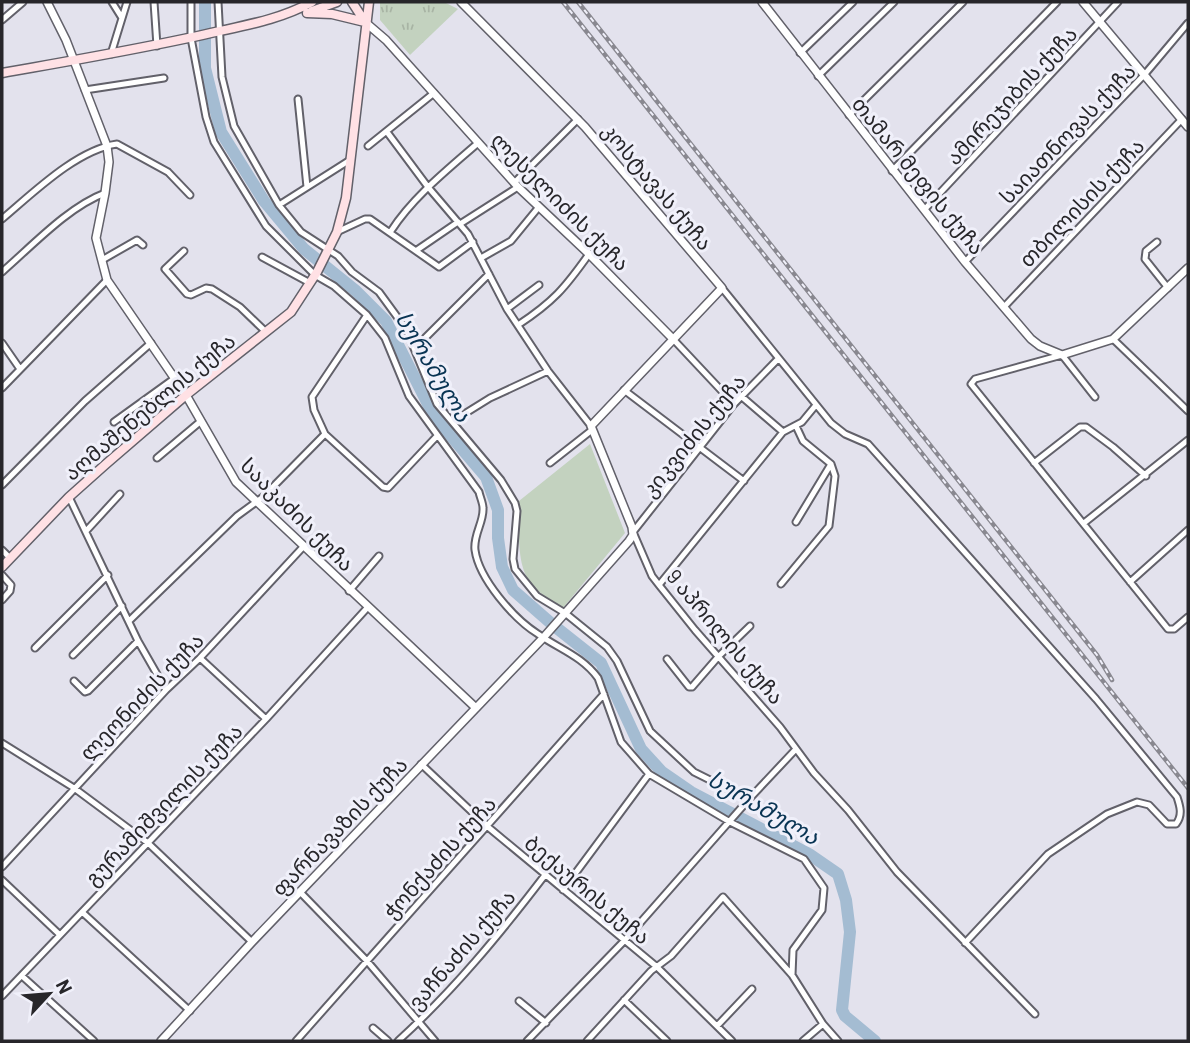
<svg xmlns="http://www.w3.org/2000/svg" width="1190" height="1043" font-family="Barlow,'Noto Sans Georgian',sans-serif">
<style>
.grass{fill:#c3d2bf}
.park{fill:url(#park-tufts)}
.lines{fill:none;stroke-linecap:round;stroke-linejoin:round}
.river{stroke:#a4bcd2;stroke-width:12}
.minor-casing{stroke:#62616a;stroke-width:9}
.tertiary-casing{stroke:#62616a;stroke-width:10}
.secondary-casing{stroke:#62616a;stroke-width:11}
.minor{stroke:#fff;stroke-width:5}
.tertiary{stroke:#fff;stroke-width:7}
.secondary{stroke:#ffe1e5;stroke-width:8}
.rail-casing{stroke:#898890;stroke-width:4.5}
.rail{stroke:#f0f0fa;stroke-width:2;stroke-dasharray:5;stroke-linecap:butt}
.labels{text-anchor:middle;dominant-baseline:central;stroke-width:6;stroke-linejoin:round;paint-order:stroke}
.street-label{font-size:21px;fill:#27262a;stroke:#f0f0fa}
.water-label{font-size:23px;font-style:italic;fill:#093453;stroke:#f0f0fa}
</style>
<defs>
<pattern id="park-tufts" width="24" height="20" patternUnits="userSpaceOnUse" patternTransform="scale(1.75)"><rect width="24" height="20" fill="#c3d2bf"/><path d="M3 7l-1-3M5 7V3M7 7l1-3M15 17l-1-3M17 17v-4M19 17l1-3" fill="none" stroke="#a8b4a4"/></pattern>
</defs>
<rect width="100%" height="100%" fill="#e3e2ed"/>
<!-- grass -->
<path class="grass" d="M590,444L625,533L563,608C554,602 543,596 535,588C514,569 520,528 519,501Z"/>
<!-- park -->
<path class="park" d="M380,2H444L458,9L410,55L380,20Z"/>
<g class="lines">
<!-- river -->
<path class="river" d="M205,2V68L221,132L264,201L304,249L356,291L386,321L434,416L486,477L498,510V538L502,567L513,590L553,625L601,663L641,749L662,772L691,792L809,854L838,874L846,900L850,932L842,1010L845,1016L875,1041"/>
<!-- minor casing -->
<g class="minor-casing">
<path id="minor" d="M112,2L122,18
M154,2L157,46
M191,2V38L206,117L214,142L266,226L315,275L334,286L367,315L385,338L409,396L479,492C480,497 483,503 483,508C484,522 473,535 475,550C479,579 514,619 538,634C559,649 582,656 598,678L621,742L649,774L730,822L804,859L824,888L822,910L793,950L792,975
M218,2L222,77L234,126L279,205L301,232L338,256L352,272L379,292L406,329L437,404L501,480L515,503L517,511L513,559L515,569L537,596L565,613L607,647L617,661L650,731L694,772L746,798H750
M2,20L23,2
M800,53L853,2
M111,54L127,2
M818,76L894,2
M85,90L164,78
M298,99L307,187
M849,115L963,2
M387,132L428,187L468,234L507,309L548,371L591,426
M368,146L434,93
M892,171L1057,2
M514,183L578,119
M279,205L350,160
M925,209L1118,2
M2,219C32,194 76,150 117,144L168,172L190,195
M460,224L518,187
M391,231C413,197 447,170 478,143
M337,232L365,219H370L439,267L473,242
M1157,242L1146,251L1145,259L1168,288
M417,250L458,222
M184,251L165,269L187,294L191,295L206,288L212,289L240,307L266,332
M262,257L310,283
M481,258L511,241L538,208
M102,260L137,240L143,245
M965,262L1145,74L1188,23
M2,272C32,246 68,207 105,193
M722,288L831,423L845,434L868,444L1096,699L1177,797C1180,806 1183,815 1176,824H1167L1149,805L1137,802L1107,814L1048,854L965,943
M1004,307L1182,119
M507,309L539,285
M367,315L312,397L314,410L325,434L383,487L388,488L437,436
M518,325C553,302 565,288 589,254
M673,339L734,404
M1113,339L1188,411
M2,343L20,369
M415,348L489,274
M778,359L734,404L633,532L652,576L659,585L695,630L780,727L814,773L848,810L897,872L1035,1014
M2,388L107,280
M624,390L744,481
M741,396L783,432
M1095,397L1062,355L975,379L971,384L1168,629H1174L1188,617
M453,421L490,398L548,371
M114,422L175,378
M157,458L201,421
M550,463L592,430
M1034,463L1080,427H1086L1113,447L1146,476
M2,485L85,401L151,343
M69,497L138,641L166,690
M796,522L831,464
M1084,523L1188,440
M87,530L120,494
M2,550L10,558
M2,575L11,585L10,591L2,600
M1130,582L1188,530
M781,584L829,526L835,476L831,464L803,441L796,426
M659,585L783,432L802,422L816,405
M349,591L379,556
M129,621L237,516L263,497L325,434
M35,648L108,575
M73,655L122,606
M200,658L266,719
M667,659L689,687H692L718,657L750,626
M74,681L85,692L88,691L138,641
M2,743L74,788L148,843L252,942
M421,764L488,827L657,967L732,1041
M2,867L166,690L200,658L303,547
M2,880L60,935
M563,890L649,774
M300,892L367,961L435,1041
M82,912L190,1011
M22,976L94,1041
M2,996L266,719L368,607
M624,1000L667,1041
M519,1001L546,1023
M717,1026L752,989
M373,1028L388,1041
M296,1041L604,694
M398,1041C453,991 500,934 545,875
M527,1041L625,940L750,798L796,749
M587,1041L651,971L671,956L723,897L792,975L823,1024L838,1041
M803,1041L823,1024"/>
</g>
<!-- tertiary casing -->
<g class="tertiary-casing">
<path id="tertiary" d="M47,2L66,40L107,146L109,162L105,193L96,238L107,280L186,395L236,482L476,708
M762,2L965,262L1031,339L1040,346L1062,355L1113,339L1188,268
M1083,2L1188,127
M365,22L386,40L518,187L589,254L673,339
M161,1041L252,942L543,638L629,541L633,535L632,527L591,426L722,288L585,127L461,2"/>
</g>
<!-- secondary casing -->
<g class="secondary-casing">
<path id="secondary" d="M352,2L365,22
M312,11L337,2
M307,13L332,14L365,22
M2,73C75,60 147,48 220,31C252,24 283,18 312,2
M2,567L69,497L106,464L186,395L291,312L317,272L337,232L346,198L369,2"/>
</g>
<!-- minor -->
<use href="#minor" class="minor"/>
<!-- tertiary -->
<use href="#tertiary" class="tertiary"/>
<!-- secondary -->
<use href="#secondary" class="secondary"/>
<!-- rail casing -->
<g class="rail-casing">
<path id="rail" d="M563,2L1188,788
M578,2L1097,655L1112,680"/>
</g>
<!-- rail -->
<use href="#rail" class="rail"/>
</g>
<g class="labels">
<!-- street labels -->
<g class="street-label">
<text transform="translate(1011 95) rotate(-47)">ამირეჯიბის ქუჩა</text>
<text transform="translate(1067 133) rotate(-46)">საიათნოვას ქუჩა</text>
<text transform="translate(919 175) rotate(51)">თამარ მეფის ქუჩა</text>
<text transform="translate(658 186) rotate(50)">კოსტავას ქუჩა</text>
<text transform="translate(561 201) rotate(45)">ლესელიძის ქუჩა</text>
<text transform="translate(1081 202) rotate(-46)">თბილისის ქუჩა</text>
<text transform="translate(149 406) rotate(-40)">აღმაშენებლის ქუჩა</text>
<text transform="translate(693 435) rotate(-51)">კიკვიძის ქუჩა</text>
<text transform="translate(298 514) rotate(45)">სააკაძის ქუჩა</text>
<text transform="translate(726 636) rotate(50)">9 აპრილის ქუჩა</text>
<text transform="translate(141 696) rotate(-46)">ლეონიძის ქუჩა</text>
<text transform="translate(163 804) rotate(-46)">გურამიშვილის ქუჩა</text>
<text transform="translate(339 826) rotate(-46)">ფარნავაზის ქუჩა</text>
<text transform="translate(439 857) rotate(-48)">ჭონქაძის ქუჩა</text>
<text transform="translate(588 889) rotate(40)">ბექაურის ქუჩა</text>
<text transform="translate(461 949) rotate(-49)">ვაჩნაძის ქუჩა</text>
</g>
<!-- water labels -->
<g class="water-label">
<text transform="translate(434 366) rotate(59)">სურამულა</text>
<text transform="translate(764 807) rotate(30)">სურამულა</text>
</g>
</g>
<!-- border -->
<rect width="1190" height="1043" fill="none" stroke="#27262a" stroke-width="7"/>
<!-- north arrow -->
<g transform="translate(49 994) rotate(64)" stroke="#f0f0fa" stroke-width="5" paint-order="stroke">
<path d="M0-5L12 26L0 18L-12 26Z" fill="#27262a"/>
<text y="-10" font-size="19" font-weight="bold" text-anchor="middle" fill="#27262a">N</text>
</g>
</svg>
